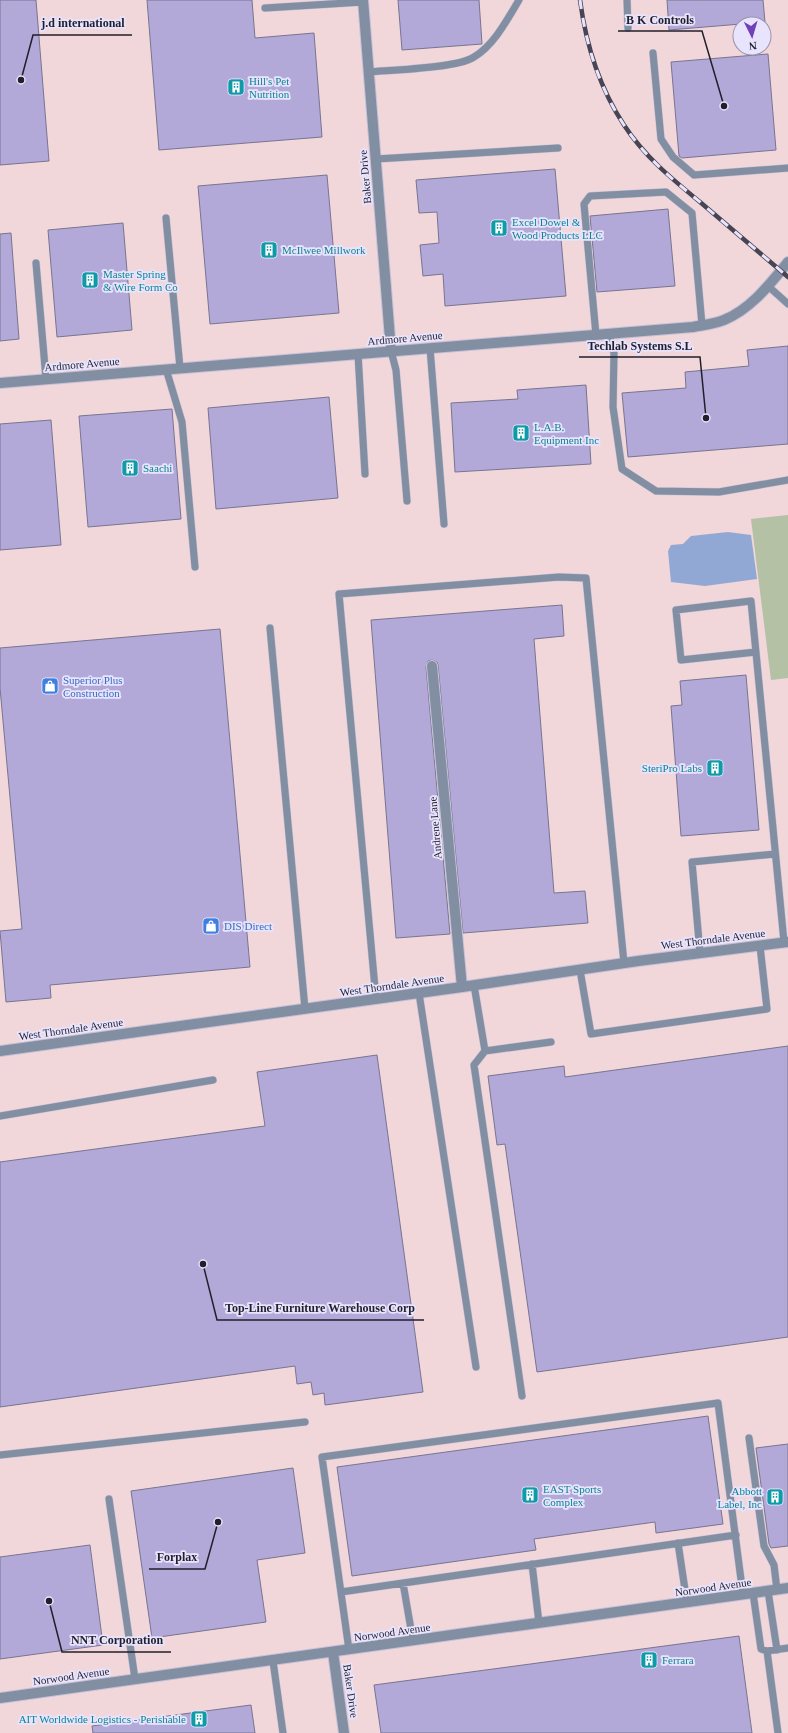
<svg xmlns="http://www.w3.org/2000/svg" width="788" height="1733" font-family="'Times New Roman',serif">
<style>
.industrial{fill:#f1d6da;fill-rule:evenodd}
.green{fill:#b4c1a4}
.water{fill:#91a8d4}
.building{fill:#b2a9d8;stroke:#797490}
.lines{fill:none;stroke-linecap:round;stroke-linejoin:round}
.service-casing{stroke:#c5c1d8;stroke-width:8}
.minor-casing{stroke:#c5c1d8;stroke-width:12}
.service{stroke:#828ea1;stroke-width:7}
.minor{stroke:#828ea1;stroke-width:10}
.rail-casing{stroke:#474453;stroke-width:4.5}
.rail{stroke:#e9e4fe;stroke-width:3;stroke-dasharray:9;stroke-linecap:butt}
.labels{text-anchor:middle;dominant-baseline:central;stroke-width:3.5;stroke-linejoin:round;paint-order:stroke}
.culture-label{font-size:11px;fill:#0d838f;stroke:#e9e4fe;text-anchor:start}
.street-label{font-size:11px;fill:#211f2b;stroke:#e9e4fe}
.shop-label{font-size:11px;fill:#366cbe;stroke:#e9e4fe;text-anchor:start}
.leader{fill:none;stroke:#211f2b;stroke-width:1.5}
.callout-dot{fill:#211f2b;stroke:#e9e4fe;stroke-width:1.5}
.callout-label{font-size:12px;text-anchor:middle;font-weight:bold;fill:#211f2b;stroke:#e9e4fe;stroke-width:3.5;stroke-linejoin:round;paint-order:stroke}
</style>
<rect width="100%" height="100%" fill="#e9e4fe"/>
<!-- industrial -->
<path class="industrial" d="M0,0H788V1733H0ZM740,24H764V48H740Z"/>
<!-- green -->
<path class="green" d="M788,515V678L771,680L751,519Z"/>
<!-- water -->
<path class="water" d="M728,532L751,535L757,579L705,586L671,582L668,551L671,545L683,544L691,536Z"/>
<!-- building -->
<path class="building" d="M0,0H36L49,161L0,165Z
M147,0H252L255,38L314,33L322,137L159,150Z
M398,0H479L482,44L402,50Z
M667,0H763L765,22L669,30Z
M768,54L776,150L682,158L679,156L671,62Z
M555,169L566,296L445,306L443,274L423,276L420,245L439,243L437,212L419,213L416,180Z
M327,175L339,313L210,324L198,186Z
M668,209L675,286L597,292L590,216Z
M123,223L132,330L57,337L48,230Z
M11,233L19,339L0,341V234Z
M788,346V444L628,457L622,393L686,388L685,372L749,366L747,350Z
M586,385L591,464L455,472L451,403L518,399L517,390Z
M329,397L338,498L216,509L208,408Z
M172,409L181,519L88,527L79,416Z
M51,420L61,545L0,550V424Z
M562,605L564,636L534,639L554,893L585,891L588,923L463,933L438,665L437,662L432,660L428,661L426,667L450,934L396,938L371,620Z
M220,629L250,967L50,985L51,998L6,1002L0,931L22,929L0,688V648Z
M746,675L759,830L681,836L671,706L682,705L680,681Z
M788,1046V1337L537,1372L505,1144L497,1145L488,1076L564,1066L565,1077Z
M377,1055L423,1392L325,1405L324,1393L313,1395L311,1382L297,1384L295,1366L0,1407V1162L265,1126L257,1072Z
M708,1416L723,1524L656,1533L655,1522L534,1539L536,1550L352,1576L337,1467Z
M788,1444V1546L771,1548L769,1544L756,1448Z
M293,1468L305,1553L257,1560L266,1622L152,1638L131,1491Z
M90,1545L103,1645L0,1659V1557Z
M739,1636L752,1733H381L374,1685Z
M251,1705L255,1733H93L92,1726Z"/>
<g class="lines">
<!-- service casing -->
<g class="service-casing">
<path id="service" d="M627,0L628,28
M265,8L363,2
M653,53L661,139L673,157L694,175L788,168
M369,72C392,70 458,68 474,57C494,45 507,20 519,0
M376,159L558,148
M166,218L180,368
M36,263L46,379
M768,286L788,304
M609,334L614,353L613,407L622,469L656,491L719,492L788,480
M596,335L584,204L590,196L666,192L692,213L702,325
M430,348L444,524
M391,351L396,370L407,501
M358,354L365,474
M166,369L182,422L195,567
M270,628L305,1009
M756,652L681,660L676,610L751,601C762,715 773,828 784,942
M700,953L692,862L775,854
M580,970L591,1034L767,1009L760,946
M474,985L485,1051L474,1065L522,1396
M419,993L476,1367
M376,999L339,594L559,577L586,578L624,963
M485,1051L551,1042
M0,1116L213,1080
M749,1438L764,1546L774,1565L777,1590
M0,1455L305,1422
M109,1499L135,1679
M678,1543L687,1603
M532,1564L539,1623
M403,1583L413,1641
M768,1591L777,1650
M341,1592L736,1535
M753,1593L761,1649L767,1651L788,1648
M349,1650L322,1457L718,1403L743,1595
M767,1651L778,1733
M273,1661L283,1733"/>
</g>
<!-- minor casing -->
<g class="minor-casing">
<path id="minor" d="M363,0L391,351
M0,383L693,327C703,325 715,324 724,320C751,309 770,284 788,262
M432,666L462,987
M0,1051L462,987L638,961L788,942
M333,1652L344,1733
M0,1698L788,1588"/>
</g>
<!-- service -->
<use href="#service" class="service"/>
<!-- minor -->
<use href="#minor" class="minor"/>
<!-- rail casing -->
<g class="rail-casing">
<path id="rail" d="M580,0C586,45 599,87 624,125C644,156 672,179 700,202C729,227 759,252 788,277"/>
</g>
<!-- rail -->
<use href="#rail" class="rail"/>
</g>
<!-- icons -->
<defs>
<g id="building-square" transform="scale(0.9)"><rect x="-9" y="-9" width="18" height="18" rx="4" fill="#0f9aa8" stroke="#e9e4fe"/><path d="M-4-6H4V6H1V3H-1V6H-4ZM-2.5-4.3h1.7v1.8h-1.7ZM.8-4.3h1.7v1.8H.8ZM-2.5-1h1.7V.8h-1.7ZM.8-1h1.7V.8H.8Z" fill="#fff"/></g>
<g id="shop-square" transform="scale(0.9)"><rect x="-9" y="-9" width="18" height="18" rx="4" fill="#3f7fe0" stroke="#e9e4fe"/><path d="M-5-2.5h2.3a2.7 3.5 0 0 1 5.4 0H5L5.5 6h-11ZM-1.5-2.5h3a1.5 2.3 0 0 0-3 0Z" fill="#fff"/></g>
</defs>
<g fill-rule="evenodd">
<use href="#building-square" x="236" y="87"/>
<use href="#building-square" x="499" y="228"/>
<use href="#building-square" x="269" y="250"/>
<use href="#building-square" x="90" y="280"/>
<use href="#building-square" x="521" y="433"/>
<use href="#building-square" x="130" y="468"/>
<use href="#shop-square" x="50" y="686"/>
<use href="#building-square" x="715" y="768"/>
<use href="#shop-square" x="211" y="926"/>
<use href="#building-square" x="530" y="1495"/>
<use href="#building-square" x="775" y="1497"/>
<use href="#building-square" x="649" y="1660"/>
<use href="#building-square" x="199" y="1719"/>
</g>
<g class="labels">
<!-- culture labels -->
<g class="culture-label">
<text x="249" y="81">Hill's Pet<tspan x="249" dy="13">Nutrition</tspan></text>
<text x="512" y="222">Excel Dowel &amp;<tspan x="512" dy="13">Wood Products LLC</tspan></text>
<text x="282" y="250">McIlwee Millwork</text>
<text x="103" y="274">Master Spring<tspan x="103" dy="13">&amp; Wire Form Co</tspan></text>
<text x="534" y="427">L.A.B.<tspan x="534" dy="13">Equipment Inc</tspan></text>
<text x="143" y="468">Saachi</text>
<text x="702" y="768" text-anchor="end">SteriPro Labs</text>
<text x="543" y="1489">EAST Sports<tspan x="543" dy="13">Complex</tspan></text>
<text x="762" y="1491" text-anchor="end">Abbott<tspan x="762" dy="13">Label, Inc</tspan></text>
<text x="662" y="1660">Ferrara</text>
<text x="186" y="1719" text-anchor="end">AIT Worldwide Logistics - Perishable</text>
</g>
<!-- street labels -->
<g class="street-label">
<text transform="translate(365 177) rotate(-95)">Baker Drive</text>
<text transform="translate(405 338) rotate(-5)">Ardmore Avenue</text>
<text transform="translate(82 364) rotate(-5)">Ardmore Avenue</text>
<text transform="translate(435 828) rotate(-95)">Andrene Lane</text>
<text transform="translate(713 939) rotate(-7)">West Thorndale Avenue</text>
<text transform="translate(392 985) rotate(-8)">West Thorndale Avenue</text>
<text transform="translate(71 1029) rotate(-8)">West Thorndale Avenue</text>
<text transform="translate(713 1587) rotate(-8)">Norwood Avenue</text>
<text transform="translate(392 1632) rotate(-8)">Norwood Avenue</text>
<text transform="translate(71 1676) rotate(-8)">Norwood Avenue</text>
<text transform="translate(351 1691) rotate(82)">Baker Drive</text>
</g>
<!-- shop labels -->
<g class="shop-label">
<text x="63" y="680">Superior Plus<tspan x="63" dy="13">Construction</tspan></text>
<text x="224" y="926">DIS Direct</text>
</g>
</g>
<!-- callouts -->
<path class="leader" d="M724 106L702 31H618M21 80L33 35H132M706 418L700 357H579M203 1264L217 1320H424M218 1522L205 1569H149M49 1601L62 1652H171"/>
<g class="callout-dot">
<circle cx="724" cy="106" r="4"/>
<circle cx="21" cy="80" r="4"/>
<circle cx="706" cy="418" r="4"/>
<circle cx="203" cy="1264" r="4"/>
<circle cx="218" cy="1522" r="4"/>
<circle cx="49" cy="1601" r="4"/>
</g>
<g class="callout-label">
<text x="660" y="24">B K Controls</text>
<text x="83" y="27">j.d international</text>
<text x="640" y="350">Techlab Systems S.L</text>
<text x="320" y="1312">Top-Line Furniture Warehouse Corp</text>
<text x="177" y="1561">Forplax</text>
<text x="117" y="1644">NNT Corporation</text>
</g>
<!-- north arrow -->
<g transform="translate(752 36) rotate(175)"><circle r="19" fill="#e9e4fe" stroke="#9995aa"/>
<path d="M0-3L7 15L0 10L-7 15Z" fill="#7041b9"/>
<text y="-6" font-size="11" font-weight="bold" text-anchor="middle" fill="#211f2b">N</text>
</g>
</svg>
